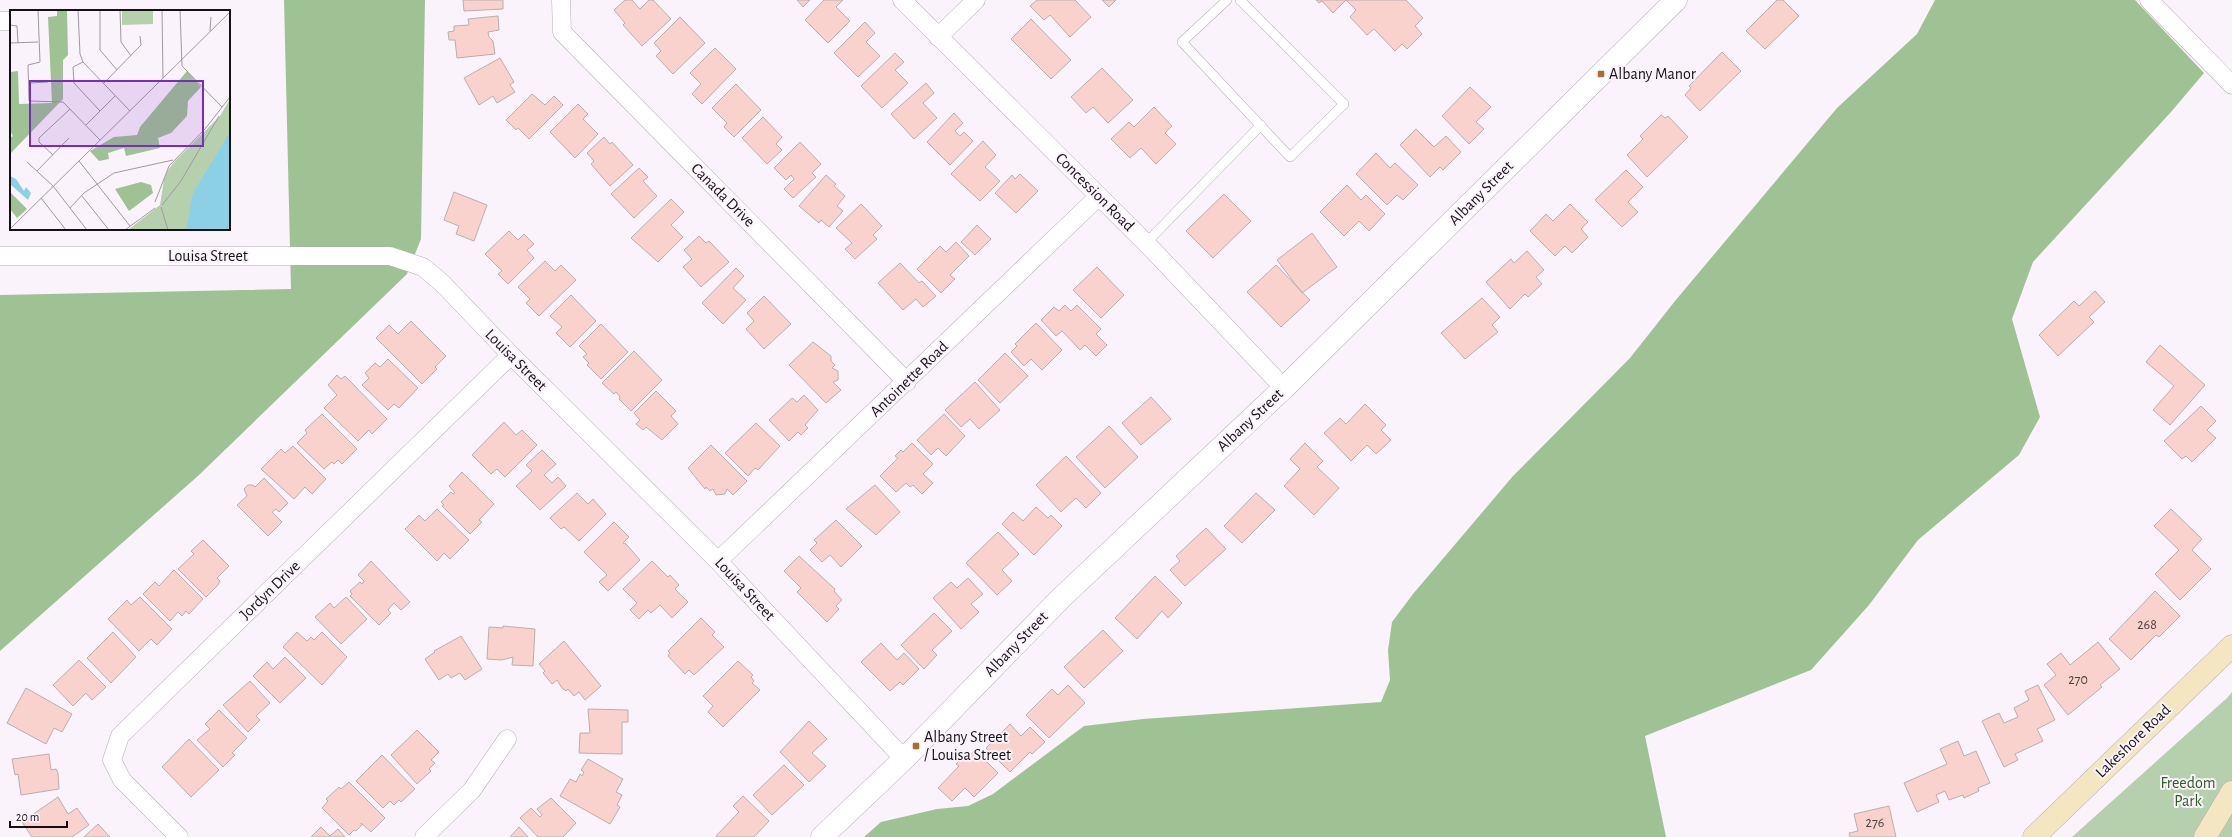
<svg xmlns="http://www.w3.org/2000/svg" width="2232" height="837" font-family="'Alegreya Sans',sans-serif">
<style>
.green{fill:#b6d0ae}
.forest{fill:#9fc294}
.building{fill:#f9d2ce;stroke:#baaead}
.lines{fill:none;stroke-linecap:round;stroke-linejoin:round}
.service-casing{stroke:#b5aeb6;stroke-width:10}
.minor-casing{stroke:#b5aeb6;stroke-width:19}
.tertiary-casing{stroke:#b5aeb6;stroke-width:23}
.secondary-casing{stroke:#b5aeb6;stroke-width:23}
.service{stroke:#fff;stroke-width:9}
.minor{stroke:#fff;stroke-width:18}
.tertiary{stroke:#fff;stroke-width:22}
.secondary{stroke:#f4e6c0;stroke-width:22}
.poi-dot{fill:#aa6e31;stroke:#fbf3fb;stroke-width:1.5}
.labels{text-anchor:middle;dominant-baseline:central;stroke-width:4;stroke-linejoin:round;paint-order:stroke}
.number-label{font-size:14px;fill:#4c4142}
.poi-label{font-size:16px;fill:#131113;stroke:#fbf3fb;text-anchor:start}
.street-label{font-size:16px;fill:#131113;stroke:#fbf3fb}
.park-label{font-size:16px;fill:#305e21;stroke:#fbf3fb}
.inset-road{fill:none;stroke:#9e999e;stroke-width:1}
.view{fill:#7b2cbf;fill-opacity:0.15;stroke:#7b2cbf;stroke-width:2}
.inset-edge{fill:none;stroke:#131113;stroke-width:2}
</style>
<rect width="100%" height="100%" fill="#fbf3fb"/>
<!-- green -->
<path class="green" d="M2232,692V837H2072L2227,698Z"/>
<!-- forest -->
<path class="forest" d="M284,0H425L421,239L407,274L199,475L0,651V295L291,289Z
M1935,0H2135L2204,73L2171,112L2033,262L2012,319L2040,417L2019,455L1918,540L1869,605L1811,670L1645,736L1666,837H864L881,822L937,809L968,806L993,794L1084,726L1143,719L1381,702L1390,680L1388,650L1392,622L1413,594L1513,476L1630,358L1675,301L1837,108L1917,34Z"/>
<!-- building -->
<path class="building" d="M463,0H503V9L464,11Z
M625,0H632L640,9L649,0H653L671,19L642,46L623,25L625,23L614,10Z
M797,0H810L803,7Z
M824,0H843L836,7L850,21L828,43L805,20Z
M1037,0H1075L1091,17L1070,37L1050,15L1044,20L1030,6Z
M1102,0H1116L1109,7Z
M1316,0H1406L1423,18L1415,26L1422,34L1407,49L1402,44L1395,51L1374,29L1367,35L1350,17L1356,10L1346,0L1333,13L1322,1L1319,3Z
M1777,0H1783L1799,16L1765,49L1746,31Z
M498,16L499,30L488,32L489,37L493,41L495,54L457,58L455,40H449L448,32L454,31V26L469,25L468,19Z
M680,17L705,43L673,74L656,56L661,51L654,43Z
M1031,19L1071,60L1051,79L1011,39Z
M865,22L875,33L866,42L880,56L858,77L834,53Z
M715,48L736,69L702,104L692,94L701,84L690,73Z
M1722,52L1741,71L1700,111L1685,95L1691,88L1689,86Z
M895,53L904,62L895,70L908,83L882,108L861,86Z
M500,58L514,82L510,85L515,92L497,103L493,96L479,105L464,78Z
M1102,68L1133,100L1108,123L1093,107L1086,113L1071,97Z
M926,83L934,93L923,103L937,118L914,139L891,114Z
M736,84L761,110L734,137L724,127L727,123L712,108Z
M1470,87L1491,107L1476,122L1484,129L1469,144L1442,116Z
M532,94L545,105L554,96L563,105L529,139L518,128L516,130L506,120Z
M578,104L588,114L583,119L598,134L575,158L550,132Z
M1154,107L1172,126L1165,133L1176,144L1156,164L1141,148L1130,158L1111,139L1129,122L1134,127Z
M954,113L963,123L955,131L960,136L964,132L973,141L950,165L927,142Z
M1661,115L1665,118L1668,116L1688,137L1647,177L1627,155L1643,139L1640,136Z
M763,117L782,137L776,144L782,150L767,164L742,138Z
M1416,129L1434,147L1446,136L1461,152L1443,170L1440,167L1430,177L1400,145Z
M604,137L610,144L612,142L633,165L610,186L591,164L594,161L587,153Z
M983,141L996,155L985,167L1000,181L980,201L951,174Z
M800,142L821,164L812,173L816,177L793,198L784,189L794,179L791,175L786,180L774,168Z
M1376,153L1390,168L1395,163L1418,185L1403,200L1397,195L1387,205L1356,174Z
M639,168L648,177L643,181L657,196L634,218L611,194Z
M1626,170L1643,187L1628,202L1638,212L1622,227L1595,200Z
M1020,174L1038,191L1016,213L995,193L1012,175L1015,179Z
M826,175L836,184L834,186L845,196L837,206L843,211L829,227L821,220L819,223L799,206Z
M1347,185L1361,200L1366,195L1385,214L1369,231L1359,221L1344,236L1320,212Z
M454,192L487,205L474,241L456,234L459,226L444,220Z
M1224,194L1251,221L1213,258L1186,231Z
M671,199L684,212L671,225L683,237L658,262L631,238Z
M861,204L882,226L873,235L877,239L855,259L845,249L852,243L836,228Z
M1570,204L1588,222L1581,229L1588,237L1572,253L1565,246L1555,256L1530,231L1546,214L1553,221Z
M977,225L991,239L975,255L961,242Z
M509,231L518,240L524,234L534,244L527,250L534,258L508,284L498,274L502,271L485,254Z
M1312,233L1337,267L1302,293L1277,260Z
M699,236L706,243L709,241L729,262L701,287L683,267L692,259L684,250Z
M956,242L969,256L950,275L955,279L941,293L917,269L940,246L946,252Z
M1527,251L1544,270L1536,277L1542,284L1528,297L1525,294L1510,309L1486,282L1511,259L1514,263Z
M545,261L555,271L561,265L576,280L539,316L526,303L530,299L518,287Z
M900,263L919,283L922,281L936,296L923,307L916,299L903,310L878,283Z
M1276,265L1310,300L1281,327L1247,292Z
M1097,267L1124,295L1101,318L1073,290Z
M736,268L744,276L733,288L746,300L723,324L702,303Z
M2095,291L2105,302L2089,317L2094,322L2058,356L2039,335L2074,301L2079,306Z
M571,295L596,321L570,347L556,333L562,327L550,316Z
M764,296L791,324L764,349L746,329L754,321L747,313Z
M1482,298L1500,317L1492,325L1498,332L1465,359L1441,333Z
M1065,305L1071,311L1077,305L1101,329L1096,334L1107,345L1096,356L1085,345L1080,350L1062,331L1056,336L1041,320L1054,307L1059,311Z
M411,321L446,356L435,367L437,369L422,384L376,338L389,325L398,334Z
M1036,323L1062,350L1042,370L1031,359L1024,366L1011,352L1017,346L1015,344Z
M601,324L628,352L601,379L587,365L589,363L583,357L587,354L579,346Z
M813,342L831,356V361L835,365L832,368L838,371V380L833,382L841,390L826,403L789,365Z
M2160,345L2205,385L2170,425L2153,410L2174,386L2146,362Z
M634,351L662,380L631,411L619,399L620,397L616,392L614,394L602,383Z
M1005,353L1028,376L1000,403L978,380Z
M388,359L418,388L399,408L394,404L388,410L362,385L369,378L365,373L375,363L380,367Z
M337,375L341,379L345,376L387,419L372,434L369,430L358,441L324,408L337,395L328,385Z
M975,382L1000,410L979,429L970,419L961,427L945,410Z
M656,391L676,411L671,416L678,424L662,440L646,427L643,430L636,424L640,420L634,413Z
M804,395L818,410L805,425L808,428L801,435L798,432L789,441L769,420L792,398L797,402Z
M1151,397L1171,419L1141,445L1122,423Z
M1365,404L1386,425L1381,430L1391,440L1376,454L1367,445L1351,461L1324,433L1340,418L1346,424Z
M2201,406L2216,421L2207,430L2216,438L2192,462L2186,456L2182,459L2164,441Z
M322,414L357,449L342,464L338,460L334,464L332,462L324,469L297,443L307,433L305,430Z
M944,414L965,436L946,456L938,448L931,455L917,440Z
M504,422L516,435L522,430L537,445L505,477L497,469L491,474L472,455Z
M756,423L780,446L758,470L755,468L748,476L725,453Z
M1109,426L1138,457L1105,488L1076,457Z
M912,443L933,464L923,474L933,483L922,494L913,485L910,487L906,483L896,492L880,476L898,458L895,456L901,450L903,452Z
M1305,443L1323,461L1317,467L1339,488L1314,515L1284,486L1300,469L1290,459Z
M711,445L747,481L733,495L727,489L725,494L716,495L713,489L710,491L706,487L705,489L688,468Z
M293,446L326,479L312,494L305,487L294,499L261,469L281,449L285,453Z
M542,450L556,464L544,475L552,483L558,477L566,486L540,510L516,486L532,471L526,465Z
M1066,456L1101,493L1086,508L1076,498L1061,512L1036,485Z
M462,472L494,504L479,520L482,522L470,534L442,506L444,505L441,502L451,492L453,494L455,493L449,486Z
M264,478L288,503L279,512L276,509L272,512L282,522L268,536L237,505L247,496L244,489L248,485H253L255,487Z
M875,485L900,512L876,535L846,509Z
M577,493L588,504L593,499L606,514L579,541L564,527L561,529L550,518Z
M1256,493L1275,510L1242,543L1224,526Z
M1036,507L1048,518L1051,515L1062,526L1034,555L1002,524L1013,512L1023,521Z
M437,509L469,540L450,559L444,553L437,561L405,529L419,515L425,521Z
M2171,509L2202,539L2192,550L2211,569L2180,600L2155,574L2179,550L2154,526Z
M836,520L862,546L841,567L830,555L822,562L810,550L817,543L814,540Z
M614,522L629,537L623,543L626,544L640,560L608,591L599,582L607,575L584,552Z
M1206,528L1226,549L1185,586L1170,570L1180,561L1176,556Z
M998,532L1019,554L1002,570L1012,581L997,595L966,563Z
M203,540L229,566L217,578L220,581L218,585L206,597L178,569L194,554L191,551Z
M799,556L835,589L834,591L842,600L836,606L839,609L827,622L797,592L801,588L784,571Z
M371,561L410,602L401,610L394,603L388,610L391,613L379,625L350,596L352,594L350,591L360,582L362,584L364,581L358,575Z
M652,561L668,577L670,575L679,585L675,589L688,602L672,618L660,605L651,613L648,610L639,619L630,610L637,603L623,589Z
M174,570L203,599L189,614L186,611L182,616L178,612L170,621L143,594L155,582L159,586Z
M1155,576L1182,603L1168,618L1162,611L1137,639L1115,618Z
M968,578L983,594L971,604L979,612L961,629L933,598L951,582L957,588Z
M2155,591L2180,616L2159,637L2156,635L2131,660L2109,639Z
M140,597L172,629L157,645L151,639L139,651L108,619L127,600L131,605Z
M346,597L367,619L341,644L315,617L330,603L334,608Z
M934,613L952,631L932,650L937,655L924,669L901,645Z
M701,618L715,632L712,635L724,647L694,675L689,670L685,674L668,656L670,653L668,651Z
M503,626L535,629L533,666L512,665L513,657L502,660L487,659L489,627L503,628Z
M1103,630L1123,651L1084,688L1064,667Z
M113,632L136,657L111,683L87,658Z
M297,632L307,641L311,637L314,640L322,632L347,657L322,685L283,647Z
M461,636L482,669L465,680L460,673L451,678L448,674L439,680L425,659L435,652L434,651Z
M564,641L601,686L585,700L579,692L574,696L568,689L566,691L562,688L557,680L552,684L543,673L545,671L539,664Z
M2098,642L2120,669L2100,685L2102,687L2068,715L2044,685L2056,675L2047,664L2061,653L2070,665Z
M881,643L897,660L904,653L919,669L903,685L900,682L890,691L861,662Z
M285,657L306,678L280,703L253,676L267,662L273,669Z
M79,660L106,687L92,700L86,693L73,706L53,685Z
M738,661L753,675L751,677L754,681L752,683L760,690L723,727L708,712L713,706L703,696Z
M250,681L270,703L256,716L260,720L248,732L223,705Z
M1068,685L1085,703L1049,738L1026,715L1052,689L1058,695Z
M2038,685L2055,720L2037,729L2043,741L2015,754L2018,760L2004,767L1982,721L1999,713L2004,723L2018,717L2014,708L2029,700L2025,691Z
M26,688L72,714L62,732L54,728L46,744L7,723Z
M588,709L628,710V722H622V754L579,753L580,733H590Z
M219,710L247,738L232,753L235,755L223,767L197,740L210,729L205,724Z
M809,721L827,739L812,753L826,766L809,782L780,752Z
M1010,724L1021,736L1030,727L1045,742L1032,754L1030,752L1010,772L986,748Z
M417,730L439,752L431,760L435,763L429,769L431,771L417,784L391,755Z
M189,739L219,770L191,797L162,767Z
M1958,741L1964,756L1976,751L1990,783L1978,788L1979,791L1964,798L1963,795L1949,800L1945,791L1936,795L1939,802L1917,812L1904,783L1947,764L1940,749Z
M975,750L998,773L974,797L965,788L952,801L938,788L959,766L956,764L964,756L967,758Z
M49,754L51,770L56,769L58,773L59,789L21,795L18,774L15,775L12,759Z
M382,755L415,789L401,802L399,800L394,805L390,801L383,808L356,781Z
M588,759L623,779L616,792L622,795L617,805L620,807L610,824L560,796L570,779L576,782L580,774L582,776L584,772L581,770Z
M784,765L804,785L772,815L753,795Z
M349,782L385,818L371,832L361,823L362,825L356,831L354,830L349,835L322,808L328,801L326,799L339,787L341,789Z
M743,796L769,821L754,837H717L716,836L739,812L733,806Z
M58,797L68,814L77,808L89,825L72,837H32L22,822Z
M551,798L576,823L563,837H538L520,818L531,808L540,817L542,815L537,809Z
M1889,806L1896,837H1850L1849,833L1858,831L1854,814Z
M98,824L110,837H84Z
M321,827L330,836L338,829L345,837H311Z
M519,827L528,837H510Z"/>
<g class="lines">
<!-- service casing -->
<g class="service-casing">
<path id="service" d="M1227,0L1182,42L1290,157L1344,104L1240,0
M1146,243L1261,125"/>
</g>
<!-- minor casing -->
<g class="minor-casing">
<path id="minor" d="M561,0L562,32L907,382
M902,0L1146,243L1284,388
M2149,0L2232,85
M0,21H11
M938,37L976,0
M0,256H390L423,267L442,283L511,355L718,561L904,759
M718,561L1099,196
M179,837L122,780L112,760L120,736L511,355
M424,837L472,790L507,739"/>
</g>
<!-- tertiary casing -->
<g class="tertiary-casing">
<path id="tertiary" d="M822,837L904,759L1061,598L1284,388L1676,0"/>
</g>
<!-- secondary casing -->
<g class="secondary-casing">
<path id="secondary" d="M2034,837L2232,646
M2205,837L2232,792"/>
</g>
<!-- service -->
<use href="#service" class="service"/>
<!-- minor -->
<use href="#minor" class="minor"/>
<!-- tertiary -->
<use href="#tertiary" class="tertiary"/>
<!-- secondary -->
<use href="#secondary" class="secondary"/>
</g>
<!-- markers -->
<g class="poi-dot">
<rect x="1597" y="70" width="8" height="8" rx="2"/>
<rect x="912" y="742" width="8" height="8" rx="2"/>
</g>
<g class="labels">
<!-- number labels -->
<g class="number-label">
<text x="2147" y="625">268</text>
<text x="2078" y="680">270</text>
<text x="1875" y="823">276</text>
</g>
<!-- poi labels -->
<g class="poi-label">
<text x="1609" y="74">Albany Manor</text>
<text x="924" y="737">Albany Street<tspan x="924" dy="18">/ Louisa Street</tspan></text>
</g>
<!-- street labels -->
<g class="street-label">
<text transform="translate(1095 192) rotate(45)">Concession Road</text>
<text transform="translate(1481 193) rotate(-45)">Albany Street</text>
<text transform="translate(723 195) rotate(45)">Canada Drive</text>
<text x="208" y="256">Louisa Street</text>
<text transform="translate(516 360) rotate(45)">Louisa Street</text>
<text transform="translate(909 379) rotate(-44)">Antoinette Road</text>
<text transform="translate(1250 420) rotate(-43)">Albany Street</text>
<text transform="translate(745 589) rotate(47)">Louisa Street</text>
<text transform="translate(270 590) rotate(-44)">Jordyn Drive</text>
<text transform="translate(1016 644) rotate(-46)">Albany Street</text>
<text transform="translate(2133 741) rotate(-44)">Lakeshore Road</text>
</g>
<!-- park labels -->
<g class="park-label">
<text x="2188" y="783">Freedom<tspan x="2188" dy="18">Park</tspan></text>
</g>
</g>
<!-- overview -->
<g transform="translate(10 10)">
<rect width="220" height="220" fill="#fbf3fb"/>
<path d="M112,0H143V14L112,15ZM220,89V128L182,220H118L150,195L154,169L158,160L165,151L210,106Z" fill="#b6d0ae"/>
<path d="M47,0H57L58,45L53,50V89L0,144V128L3,126L0,121V62L8,61L9,94L42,93L38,7L47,6ZM177,61L191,77L178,91L177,106L161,123L148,128L150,138L116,146L114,138L98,143L99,149L89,151L80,141L104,127L127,125L130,117ZM131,172L141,175L143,183L119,201L105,179ZM0,182L17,199L7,208L0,199Z" fill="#9fc294"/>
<path d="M220,122V220H176L183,183ZM0,166L6,169L14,181L16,177L21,183L18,190L0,174Z" fill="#8cd0e5"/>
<path class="inset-road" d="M28,0L30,52L18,55L19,91L53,92L90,130M68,0L70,44L73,52L120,101M90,0V40L107,60M110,0L111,32L121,46M152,0L153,68M170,0L172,56L212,97M0,15L7,16L8,33M200,21L201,7M0,33L28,32M73,52L63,57L64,73L90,101M19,73L38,72M93,74L131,35L130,26M76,115L105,86M43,145L29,132V128L60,99M69,151L120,216M17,152L43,176L77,220M27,161L59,128M72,186L99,220M31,188L56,220M145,192L159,156L195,119L220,87M152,195L171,171L209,106M151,197L158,220M60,198L74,183L104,163L163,150M0,219L220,2M115,220L145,198"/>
<path class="view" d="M20,71H193V136H20Z"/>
<rect width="220" height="220" class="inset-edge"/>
</g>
<!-- scale -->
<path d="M10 821v6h57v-6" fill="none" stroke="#131113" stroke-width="2"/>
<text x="16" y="821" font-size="12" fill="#131113" stroke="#fbf3fb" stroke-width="3" paint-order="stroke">20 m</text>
</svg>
